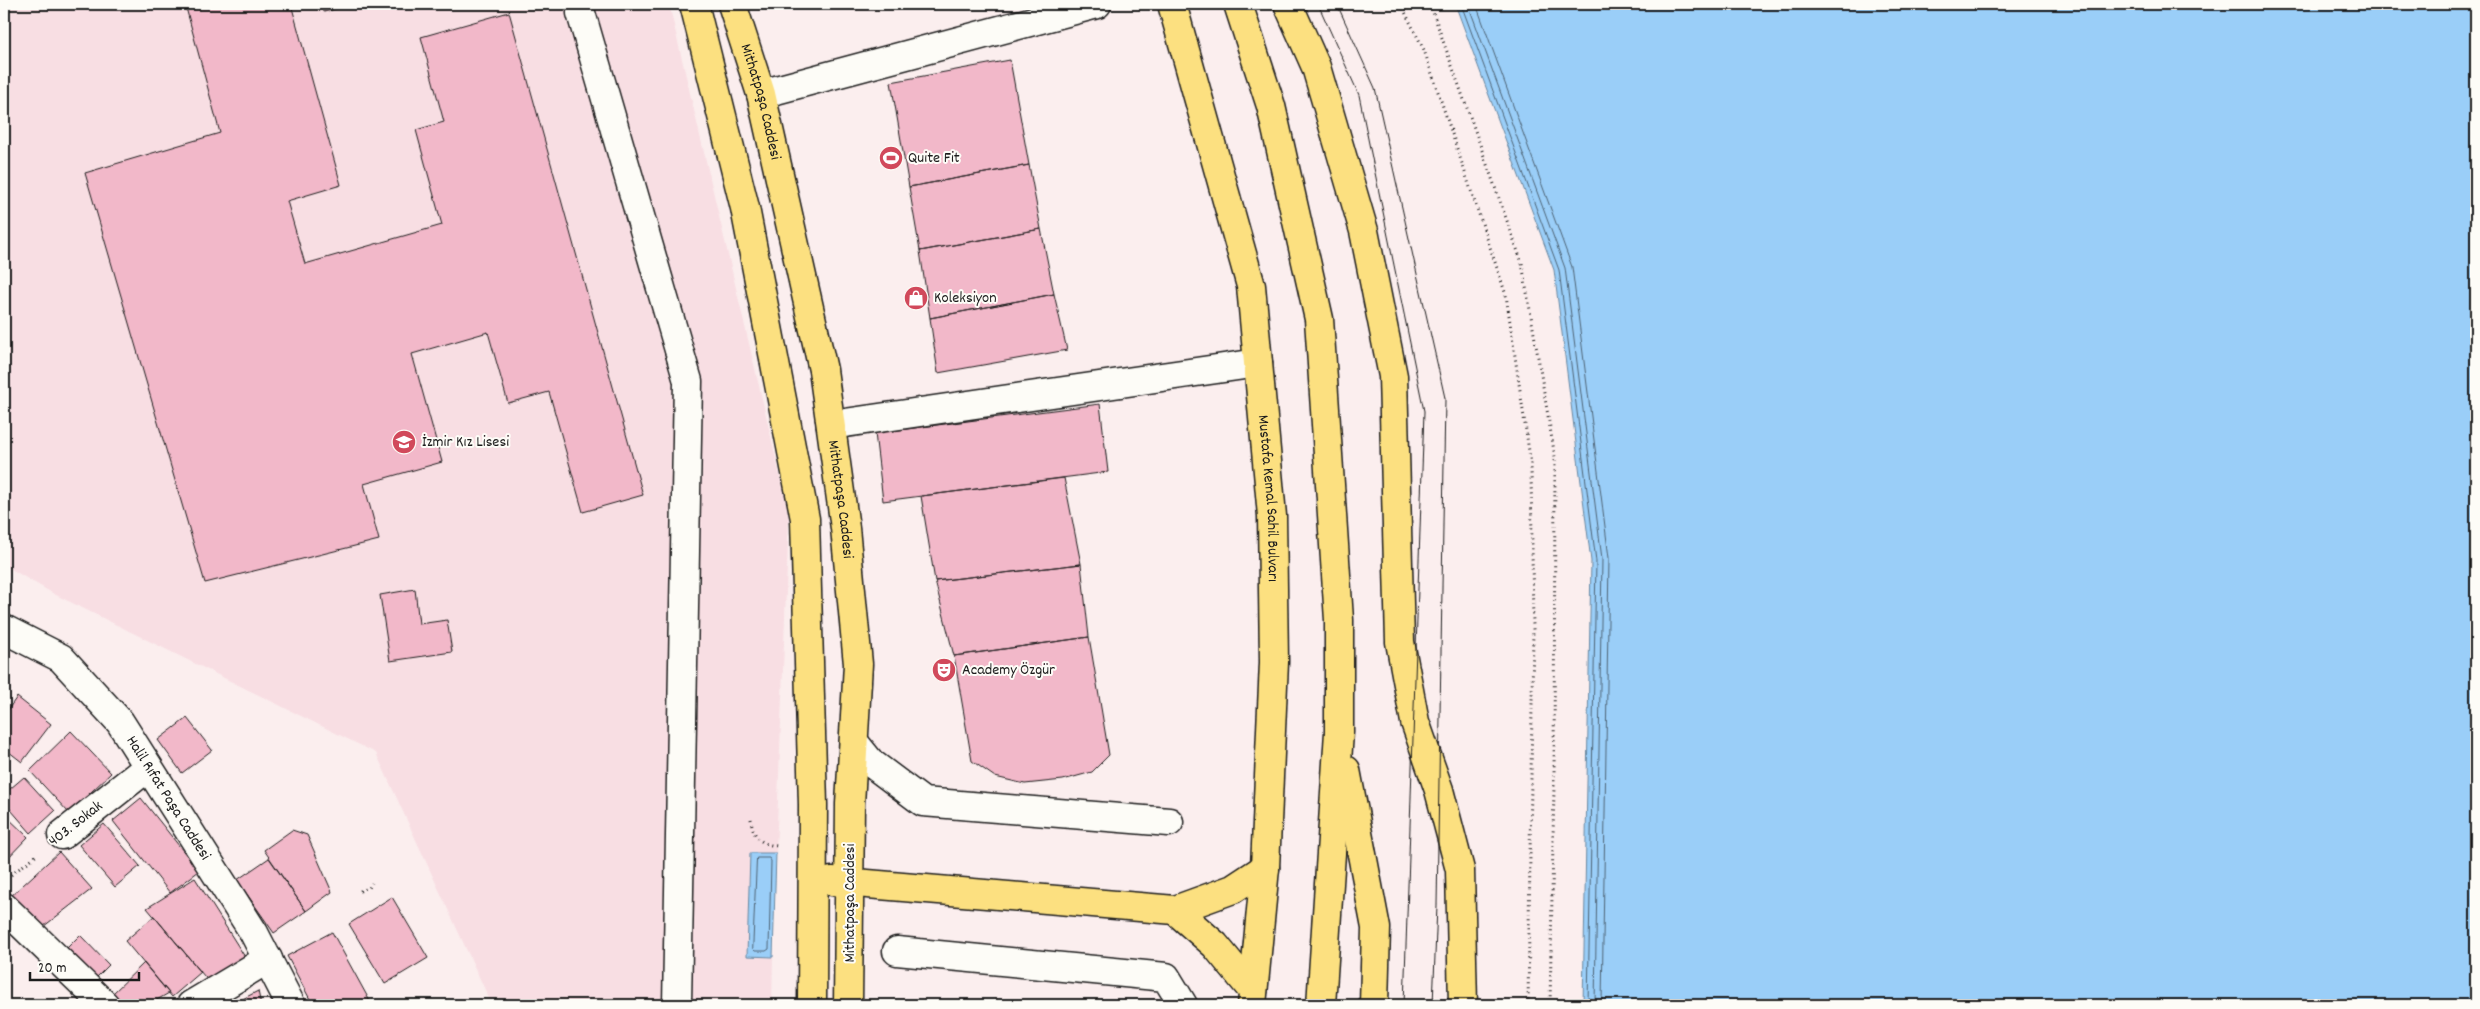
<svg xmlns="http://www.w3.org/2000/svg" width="2480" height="1009" font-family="Dekko,sans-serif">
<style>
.built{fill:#f8dee3}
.water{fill:#9acef8;stroke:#6887a0}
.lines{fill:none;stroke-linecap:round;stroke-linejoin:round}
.shore{stroke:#4e6374;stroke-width:1}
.building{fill:#f2b8c9;stroke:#1c1c1c}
.minor-casing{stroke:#1c1c1c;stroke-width:31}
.major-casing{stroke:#1c1c1c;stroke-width:31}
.path{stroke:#1c1c1c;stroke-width:3;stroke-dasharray:1 4;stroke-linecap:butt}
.minor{stroke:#fdfcf7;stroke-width:28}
.major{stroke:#fce080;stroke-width:28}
.tram{stroke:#1c1c1c;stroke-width:1}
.labels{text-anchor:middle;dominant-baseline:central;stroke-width:4;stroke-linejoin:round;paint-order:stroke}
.street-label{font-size:16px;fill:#1c1c1c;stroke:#fdfcf7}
.poi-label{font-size:16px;fill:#1c1c1c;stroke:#fdfcf7;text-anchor:start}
</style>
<rect width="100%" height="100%" fill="#fbeeee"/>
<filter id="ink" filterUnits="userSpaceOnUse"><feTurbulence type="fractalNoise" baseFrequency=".02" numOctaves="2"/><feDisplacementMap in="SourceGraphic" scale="10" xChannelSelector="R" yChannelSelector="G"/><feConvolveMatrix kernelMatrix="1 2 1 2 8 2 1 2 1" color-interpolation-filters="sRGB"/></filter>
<g filter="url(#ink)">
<!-- built -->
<path class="built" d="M4,4H669L789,513L776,853H750L747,956L773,957L772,1005H492L376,753L54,594L4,565Z"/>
<!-- water -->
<path class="water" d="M1455,4H2476V1005H1583L1591,561L1554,270Z
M750,853H776L773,957L747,956Z"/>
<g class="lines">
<!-- shore -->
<path class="shore" d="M1461,4L1559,270L1596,561L1588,1005
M1468,4L1565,268L1602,559L1595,1005
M1476,4L1572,267L1609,558L1602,1005
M757,858H769L771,861L769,949L766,951H755L753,949Z"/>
</g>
<!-- building -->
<path class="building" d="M185,4H291L341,185L287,201L305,264L442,225L416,130L444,122L421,37L509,12L643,495L583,512L549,392L508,403L488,332L412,354L442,462L364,484L379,540L205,583L85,173L220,133Z
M322,4H354L324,12Z
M1010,60L1029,165L909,187L891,82Z
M1029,165L1041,229L920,251L909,187Z
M1041,229L1054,294L930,318L920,251Z
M1054,294L1067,350L938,373L930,318Z
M1100,404L1108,472L883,501L875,433Z
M1064,478L1081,564L935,581L921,496Z
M1081,564L1089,637L954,656L935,581Z
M415,589L419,624L447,620L452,652L390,661L380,595Z
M1089,637L1109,755L1092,772L1063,780L1025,784L995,777L972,761L954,656Z
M17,697L51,724L22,762L4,748V715Z
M187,718L212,750L182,773L158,740Z
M71,731L111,773L69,813L30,771Z
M24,777L55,811L31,833L4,802V794Z
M141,798L199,871L170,893L113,821Z
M4,814L28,837L4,862Z
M104,824L140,866L115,887L79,845Z
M292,830L307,835L332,892L306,911L264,850Z
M59,852L92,889L39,930L10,897Z
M269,858L306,911L274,933L237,880Z
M195,878L245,957L210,983L147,908Z
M392,897L428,958L385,984L349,924Z
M154,916L201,972L172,997L125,941Z
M332,932L372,1005H313L287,956Z
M80,935L109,965L91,983L62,953Z
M144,963L169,993L148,1005H118L111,995Z
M258,991L261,1005H231Z"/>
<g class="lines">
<!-- minor casing -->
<g class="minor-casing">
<g id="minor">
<path d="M581,13L688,381L677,1005"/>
<path d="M761,94L1097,4"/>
<path d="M831,425L1258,363"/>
<path id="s1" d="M4,629L61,658L120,722L254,933L291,1005"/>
<path d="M854,742L871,763L923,802L1169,822"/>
<path d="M62,835L148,767"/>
<path d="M4,907L105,1005"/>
<path d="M897,951L1166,977L1183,1005"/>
<path d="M191,1005L268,959"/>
</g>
</g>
<!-- major casing -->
<g class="major-casing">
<g id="major">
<path d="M694,4L745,208L805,519L813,805L812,1005"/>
<path id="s2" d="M732,4L761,94L823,370L845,528L858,664L850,804L848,1005"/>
<path id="s3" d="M1172,4L1251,286L1272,516L1274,662L1265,868L1252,1005"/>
<path d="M1238,4L1271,106L1319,319L1339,620V732L1321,1005"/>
<path d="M1288,4L1316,67L1364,231L1393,376L1400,642L1415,722L1439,790L1460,870L1463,1005"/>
<path d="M1346,770L1376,928L1374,1005"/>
<path d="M832,881L1175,910L1233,889L1265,868"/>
<path d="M1175,910L1215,945L1253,991"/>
</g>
</g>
<!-- path -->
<path class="path" d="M1401,4L1424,50L1506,295L1531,465L1533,630L1528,1005
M1430,4L1522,263L1555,457L1554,786L1550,1005
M751,819C753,837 760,845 779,846
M11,875L38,854
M360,891L369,888L372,883"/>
<!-- minor -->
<use href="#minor" class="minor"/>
<!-- major -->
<use href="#major" class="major"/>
<!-- tram -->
<path class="tram" d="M1318,4L1359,95L1424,411L1404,1005
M1337,4L1375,88L1445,398L1437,906L1433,1005"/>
</g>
</g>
<!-- icons -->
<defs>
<g id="stadium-disc" transform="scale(1.25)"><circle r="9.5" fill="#d1495b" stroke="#fdfcf7"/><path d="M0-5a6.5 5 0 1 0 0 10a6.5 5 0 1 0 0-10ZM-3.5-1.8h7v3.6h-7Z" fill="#fff"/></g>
<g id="shop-disc" transform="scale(1.25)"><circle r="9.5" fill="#d1495b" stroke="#fdfcf7"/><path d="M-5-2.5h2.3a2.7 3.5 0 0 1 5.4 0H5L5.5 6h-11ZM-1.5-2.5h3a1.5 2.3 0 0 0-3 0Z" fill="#fff"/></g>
<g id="school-disc" transform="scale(1.25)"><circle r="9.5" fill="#d1495b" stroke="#fdfcf7"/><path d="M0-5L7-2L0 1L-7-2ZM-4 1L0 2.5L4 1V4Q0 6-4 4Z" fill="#fff"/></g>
<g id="theatre-disc" transform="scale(1.25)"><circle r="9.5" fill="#d1495b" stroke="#fdfcf7"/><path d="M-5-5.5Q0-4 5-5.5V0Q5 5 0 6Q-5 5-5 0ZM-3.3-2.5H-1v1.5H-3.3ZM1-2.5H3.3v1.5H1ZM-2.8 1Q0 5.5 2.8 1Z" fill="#fff"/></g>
</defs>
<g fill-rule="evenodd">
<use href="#stadium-disc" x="891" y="158"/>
<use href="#shop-disc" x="916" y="298"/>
<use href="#school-disc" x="404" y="442"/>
<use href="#theatre-disc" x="944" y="670"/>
</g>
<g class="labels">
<!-- street labels -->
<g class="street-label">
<text stroke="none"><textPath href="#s2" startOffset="102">Mithatpaşa Caddesi</textPath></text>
<text stroke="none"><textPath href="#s2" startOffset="508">Mithatpaşa Caddesi</textPath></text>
<text stroke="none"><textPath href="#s3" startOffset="506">Mustafa Kemal Sahil Bulvarı</textPath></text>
<text stroke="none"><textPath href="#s1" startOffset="241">Halil Rıfat Paşa Caddesi</textPath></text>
<text transform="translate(76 824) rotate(-38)">403. Sokak</text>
<text transform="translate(850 903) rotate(-90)">Mithatpaşa Caddesi</text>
</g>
<!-- poi labels -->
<g class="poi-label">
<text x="908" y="158">Quite Fit</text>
<text x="934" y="298">Koleksiyon</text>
<text x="422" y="442">İzmir Kız Lisesi</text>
<text x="962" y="670">Academy Özgür</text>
</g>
</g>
<!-- margin -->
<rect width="2480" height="1009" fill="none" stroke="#fdfcf7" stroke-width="20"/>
<rect x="10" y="10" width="2460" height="989" fill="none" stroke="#1c1c1c" stroke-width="2" filter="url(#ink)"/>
<!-- scale -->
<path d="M30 972v8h109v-8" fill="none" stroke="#1c1c1c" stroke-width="2.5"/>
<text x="38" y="972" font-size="15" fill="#1c1c1c" stroke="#fdfcf7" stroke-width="4" paint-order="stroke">20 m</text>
</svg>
